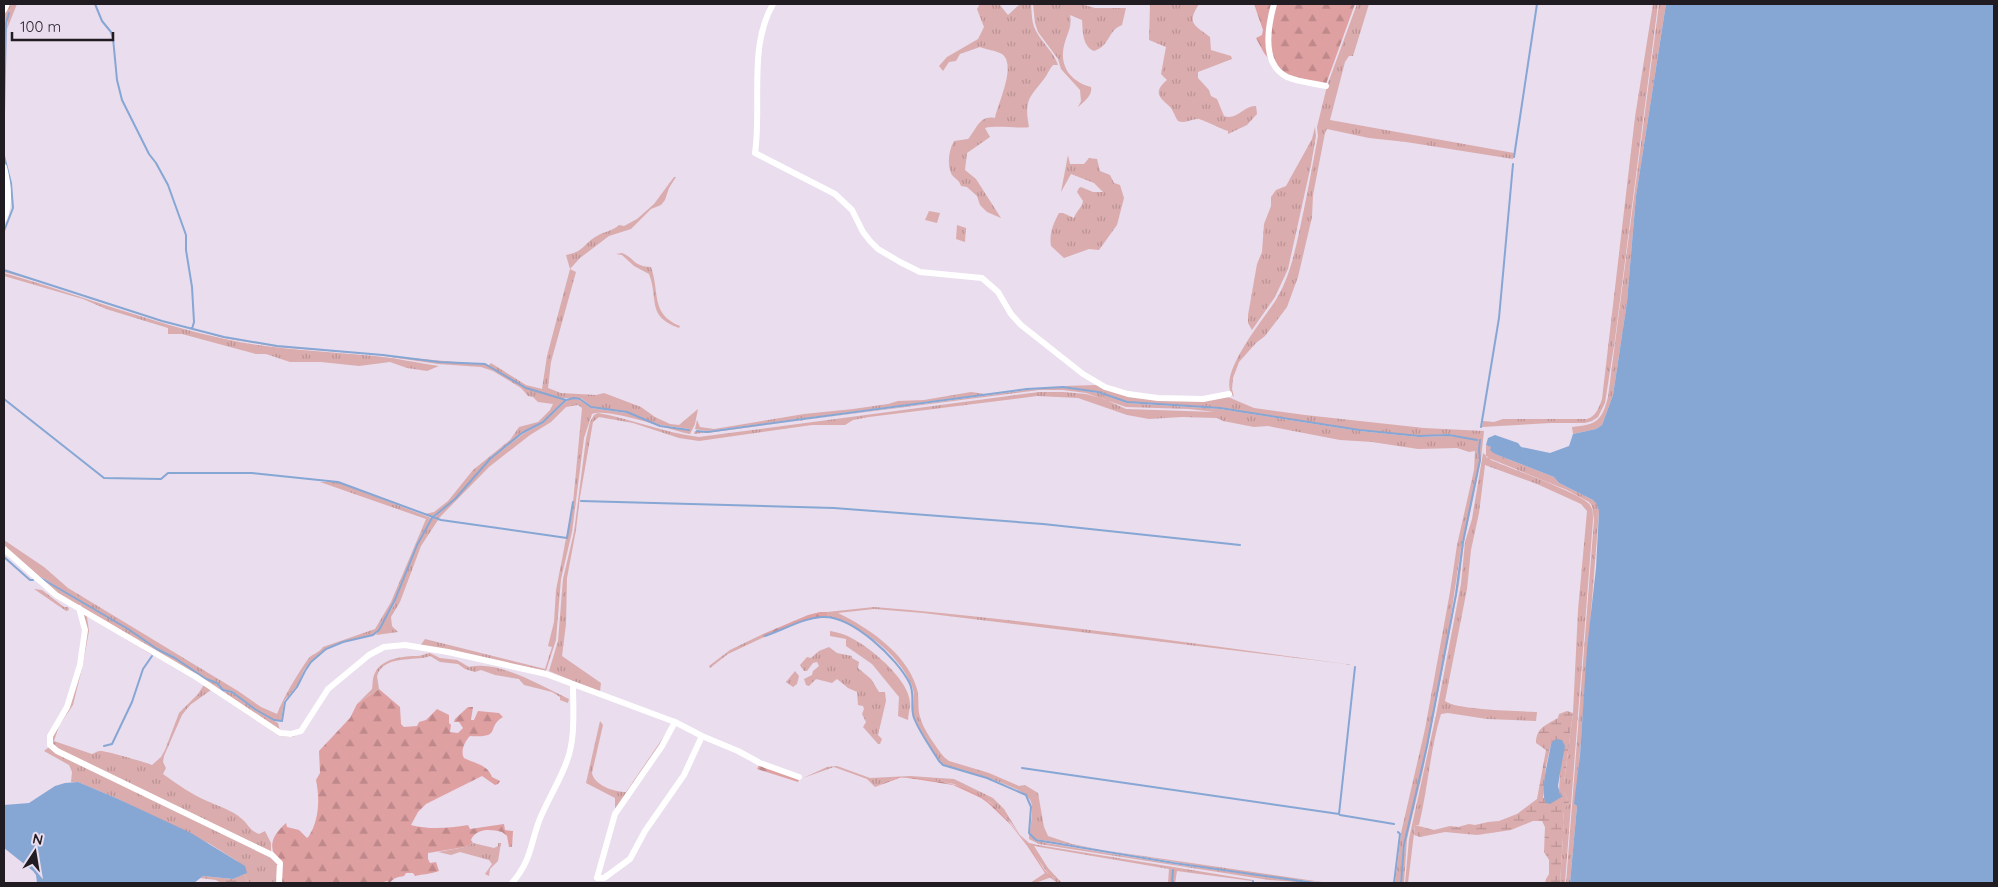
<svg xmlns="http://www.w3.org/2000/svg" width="1998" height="887" font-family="Quicksand,sans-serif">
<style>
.grass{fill:url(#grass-tufts);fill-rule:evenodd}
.forest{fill:url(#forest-firs)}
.wetland{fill:url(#wetland-marsh);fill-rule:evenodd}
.water{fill:#86a6d4}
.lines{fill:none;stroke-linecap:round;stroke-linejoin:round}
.stream{stroke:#86a6d4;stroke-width:2}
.street{stroke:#fff;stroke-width:6}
</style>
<defs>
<pattern id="grass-tufts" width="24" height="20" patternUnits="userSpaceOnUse" patternTransform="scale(1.25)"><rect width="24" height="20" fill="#daacad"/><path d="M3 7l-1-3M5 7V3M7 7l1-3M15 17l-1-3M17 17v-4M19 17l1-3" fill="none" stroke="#bb9395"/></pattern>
<pattern id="forest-firs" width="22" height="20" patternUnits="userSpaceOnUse" patternTransform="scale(1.25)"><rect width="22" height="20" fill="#dfa0a2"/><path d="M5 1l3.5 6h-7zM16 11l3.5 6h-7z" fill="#bf898b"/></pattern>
<pattern id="wetland-marsh" width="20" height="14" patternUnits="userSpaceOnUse" patternTransform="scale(1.25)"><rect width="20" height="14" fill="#daacad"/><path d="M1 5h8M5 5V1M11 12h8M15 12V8" fill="none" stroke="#bb9395"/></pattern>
</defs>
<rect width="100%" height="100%" fill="#e9ddee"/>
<!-- grass -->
<path class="grass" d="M9,4H17L7,29L8,16L6,24L4,105V14Z
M980,4H999L1008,15L1020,4H1031C1032,13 1031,22 1036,31C1042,43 1054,52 1058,65H1053C1049,69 1048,74 1044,79C1029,98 1024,100 1029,127C1024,129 997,125 985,128L990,137L967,153L965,170L976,179L1001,218L987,212L980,205L977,196L967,187L961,186C959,179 953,178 951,173C947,162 949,150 954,141L968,139C977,129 979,115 995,118C998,103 1017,65 1002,54C995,50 987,50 980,47L960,54L956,61L949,62L943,71L939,66L947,57L978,39L984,27L977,9Z
M1033,4H1081L1095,8H1126L1122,25C1107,31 1111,45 1094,51C1082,46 1083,31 1082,20L1070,15C1072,26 1068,32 1065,42C1058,64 1069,81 1091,87C1093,95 1084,102 1078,107L1081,101L1080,90L1061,69L1058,59L1038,32L1035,23Z
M1150,4H1199C1186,24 1195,25 1210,37L1211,50L1231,56L1232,59L1198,72V78L1209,90L1211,96L1217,99L1224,116C1237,121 1244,105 1256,106L1257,114L1247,125L1228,134V131C1221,129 1200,118 1198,119C1190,119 1186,124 1178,121C1175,117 1173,109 1169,106C1159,97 1153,92 1167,80L1161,74L1166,47L1149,40Z
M1357,4H1369L1353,56H1349L1345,62L1330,120L1514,153L1513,159L1406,142L1369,138L1327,129L1325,133L1313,195L1312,217L1298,277L1287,307L1281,315L1265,336L1256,343L1239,362L1233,378L1232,389L1234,397C1213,377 1267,316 1277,298C1289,278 1294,255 1299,233C1306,201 1312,168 1318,136L1317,127L1327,86Z
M1653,4H1658L1615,339L1605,403L1598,417L1592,421L1585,423H1551L1482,427L1483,421L1494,422L1503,419H1587C1596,416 1599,408 1602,399L1635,117Z
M1659,4H1666L1636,196L1627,302L1613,395L1602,425L1596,429L1573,434L1572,427C1596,425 1602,421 1608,397Z
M1315,127L1316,136L1311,165L1288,269L1275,297L1252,330L1248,323V315L1257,264L1262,252L1264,224L1271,206V197L1276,190L1286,186L1312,139Z
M1068,155L1070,164H1084L1089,158L1097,159L1100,171L1110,175L1114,183L1120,185L1124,198L1117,225L1099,250L1089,249L1064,258L1051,246C1049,234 1053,224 1059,213H1063L1074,218C1076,211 1082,208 1083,201L1077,192L1079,188L1081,187L1093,192H1103L1094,183L1071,174L1061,192Z
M674,177H676L669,188L665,200L661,205L651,209L631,229L609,236L580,258L570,269L576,272L551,362L548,388L561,393L596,395L604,393L641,407L655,417L670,424L679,425L698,409L695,424L690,434C669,430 608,407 592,414L584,438L572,532L561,579L556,640L546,671L420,646L425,639L545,669L552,647L548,646L554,622L556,590L573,503L582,408L578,405L566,407L551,422L530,435L489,467L439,518H434L455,499L491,459L523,434L543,423L570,398L580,400L591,408L627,413L660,426L690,430V429L660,425L627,412L592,407L581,398H560L565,400L549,417L522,433L490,458L455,499L432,517L425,514L434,512L448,501L473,470L510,440L519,427L538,422L550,410L553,404L538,402L533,397L528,396L521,388L493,371L481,367L438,364L377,355L277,347L224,338L161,321L58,287L4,272V270L162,321L224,337L277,346L489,365L491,363L526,385L542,389L547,356L570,269L566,255C584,252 584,243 597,236C605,231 613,231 619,225L624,226L637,219L654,204Z
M929,211L940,213L937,223L925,220Z
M957,225L966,228L965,242L956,239Z
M622,253C635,258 632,266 651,267C660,292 650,314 680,326L679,328C646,316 659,300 649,274L634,266L622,255L616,254Z
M4,273C78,294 150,323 225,339C274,350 325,351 375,356C396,358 418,363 439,366L427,371L407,368L390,362L359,366L321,362H290L266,354H256L182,334H168V328L106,309L83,299L4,276Z
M1098,385L1128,396L1228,397L1254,408L1305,415L1424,428L1484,431L1481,459L1464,542L1459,584L1423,770L1407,839L1404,883H1401L1405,845L1411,814L1404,845L1400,883H1395L1401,833L1425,729L1450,592L1457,545L1474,470L1475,451L1469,452L1457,448L1418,449L1372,442L1340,440L1268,426L1254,427L1223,421L1217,418L1182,417L1149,419L1127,415L1078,398L1037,396L869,417L853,420L845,425H812L699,441L679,438L633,423L599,417L593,422L580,497L576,530L567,578L566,624L562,656L601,683L600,692L549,671L558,641L563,579L574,532L586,439L590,422L594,415L598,413C632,419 665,433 699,437L1039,392H1063L1086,394L1104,399L1126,409L1215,412L1189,409L1126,407L1086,393L1063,390H1039L694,434L695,431L707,433L1027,390L1063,387L1098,393L1127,403L1220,409L1359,431L1419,437L1449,436L1477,440L1449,434L1419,436L1359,430L1240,412L1220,408L1127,402L1098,392L1063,386ZM1465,533L1456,594L1446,648L1462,542Z
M971,392L985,394L707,431L695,429L697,420L700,427L714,429L804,414L853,409L888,404L898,401L924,400Z
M1486,445L1491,447L1495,454L1554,477L1559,483L1593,500L1596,502L1599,511L1576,803L1574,804L1577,806L1570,883H1566L1594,520L1592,506L1589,502L1567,490L1486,457Z
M1483,453L1491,460C1507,467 1583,494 1590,505C1593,509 1593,515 1593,520L1565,883H1560L1564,822L1563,811L1569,802L1564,792V783L1573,713L1578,610L1587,511L1581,504L1537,484L1485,465L1479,513L1471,550L1467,589L1445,701C1455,710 1520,711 1537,712L1536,721L1487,719L1448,713L1441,714C1430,750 1428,788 1419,825H1415L1408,883H1405L1409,839L1436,715L1461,584L1465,542L1472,519Z
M320,482H338L431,518L416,545L395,600L379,629L373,635L342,642L326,648L311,662L304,670L297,686L284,701L281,721L274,720L256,710L232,691L224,690L217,682L206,679L175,657L157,648L41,577H38L128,630L156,649L175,658L206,680L216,683L223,691L232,693L256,711L278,723L280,731L57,594L4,546V540L44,567L68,588L238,691L261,707L277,714C284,696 297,675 308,659C312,654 319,653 323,647L375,629L391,602L426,519Z
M433,518L438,520L421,546L400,602L391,617L392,626L398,632L376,635L394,605L417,545Z
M34,589L42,590L64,607H68L69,610L66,611Z
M874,607C1034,620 1194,644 1354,665L923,613L874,609L838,613C867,627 906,653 916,686C920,696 917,707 920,717C923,729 936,747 944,757L949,761L989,773L1019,786L1025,785L1038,793L1044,827L1048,836L1072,844L1102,850L1329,883L1254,875L1036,839L1030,833C1030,824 1034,811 1031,802C1026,785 961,771 943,765L939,761C931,748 919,732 914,717C911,707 916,695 912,686C898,652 861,626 827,616V612Z
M83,613L153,654L152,655L89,616L87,617L89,631L83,664L73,705L59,726L54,741L92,754C95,753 97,751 100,751C104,750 148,763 152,765L161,757L165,750L179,713L198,694L205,683L279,734L300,733L293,737L279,736L211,690L190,705L182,715L164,756L163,762L166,768L163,774C177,784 191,794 207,801C218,806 232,810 242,819C249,825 249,830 259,834L265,831L271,843V853L53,747L50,740L62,717L81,665Z
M830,631C835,632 841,633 845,635C866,643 911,680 910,704C910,709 908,715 908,720L898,716L899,697L872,664L846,646V639L830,636Z
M761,635L762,638L728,654L710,668L709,666L730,650Z
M829,647L837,653L852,656V658L859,662L858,668L871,679L879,692H885L886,701L878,735L882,739L880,744H878L863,727L866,722L862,714L864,709L863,706L858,705L857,692L848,688L837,679L832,683L816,679L809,686L806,685L804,679L812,675L813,671L819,666L817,662L813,663L807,671H804L800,665L807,657L811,658L819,651Z
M430,653L440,658L457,660L469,667C500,660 541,686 569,699L568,703L560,700V697L552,692L524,685L519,679L495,675L481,670L475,672L465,669L458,664L440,662L430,656C415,662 384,654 377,676L379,689L357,704L372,689C373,684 372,678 375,673C382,658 404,656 418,656C422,656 426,653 430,653Z
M795,671L799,676L797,684L793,687L786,682Z
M600,721L603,725L592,773C594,785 614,792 626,792L671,726L661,744L615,813V798L586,783Z
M49,747L278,861V883H249L237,861L210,844L116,798L78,782H71L72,772L69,765L44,751Z
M837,766L870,778L910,776L954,779L993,798L1004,809L1020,835L1029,843L1038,845L1253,880L1252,881L1177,871L1175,883H1173V870L1172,883H1168L1169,869L1034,846L1048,868L1062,883H1057L1052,877L1035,883H1015H1030L1045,873L1049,875L1012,824L990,802L954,784L937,781L897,777L875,787L867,779L834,767L803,778L827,767Z
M1029,833L1036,840L1046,843L1174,864L1312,883L1269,880L1058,847L1039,844L1029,839Z
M473,843L494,848L498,846V843H501L498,861L490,869L489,876L485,874L492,864L489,860L460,852L451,855L438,852L465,847Z"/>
<!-- forest -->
<path class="forest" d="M1254,4H1273L1268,27L1273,64L1264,53L1256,38L1262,35L1263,30Z
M1276,4H1355L1326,84C1313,81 1296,81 1285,73C1263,58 1272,25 1276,4Z
M820,612H827V616L799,622L762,638L761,635L808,615Z
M379,689L400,707L401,724L404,727L417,726L419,722L426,720L437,709L449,715V723L451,725L450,732L458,733L463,728L459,722H454L455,719L468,707H473L471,720H474L478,711L499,713L503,717C485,728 503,738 470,736C465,741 460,751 464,758C476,764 488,765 492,777L500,781L498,784L495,785L482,776L426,804L418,812L411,825C430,830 449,828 468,825L470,829L504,824L505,830L513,831L512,847H509L507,836L502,832C491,829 476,828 471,840L473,843L465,847L428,853V859L430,863L436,862L439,871C431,874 423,874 415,876L413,873H406L404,876C398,877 393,878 390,883L387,881L381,883H280C285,857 256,850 286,823L287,827L299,830L307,838L309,836C319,820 320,799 316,780L320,773L319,751L350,718L357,704Z
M759,765L800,778L798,782L757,769Z
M897,777H900C931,779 962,782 988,801C1004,813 1017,832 1029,847C1036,855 1040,865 1047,873C1050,876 1054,879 1057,883L1045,873L1028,847L1011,825L988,803L981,798L953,785L902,777L875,787Z"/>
<!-- wetland -->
<path class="wetland" d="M1567,711L1573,713L1564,783V792L1569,802L1563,812L1564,822L1560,883H1545L1546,879L1549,874V860L1544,852L1545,827L1542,821H1533L1511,830L1477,835L1445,832L1420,837L1414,835L1415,825L1434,830L1450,826L1458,827L1469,824L1475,825L1488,822L1499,821L1517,814L1537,799L1546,750L1536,743C1536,728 1546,725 1558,718L1559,714ZM1551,744L1560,773L1559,791L1561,797L1543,798L1546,766Z
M244,874L249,883H221L216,880L200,878L203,876L233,879Z"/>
<!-- water -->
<path class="water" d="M1666,4H1994V883H1570L1577,806L1574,804L1580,755L1587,649L1596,568L1599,511L1596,503L1593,500L1559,483L1554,477L1495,454L1490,450L1491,447L1486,445L1488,438L1495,435L1518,443L1521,447L1550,453L1569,446L1573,434L1596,429L1602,425L1613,395L1627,302L1636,196Z
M1557,739L1562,740L1565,746L1560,773L1558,786L1560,794L1563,796L1550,804L1546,803C1539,792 1549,758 1551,744L1553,741Z
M78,782L116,798L191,833L245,866L247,873L233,879L203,876L194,883H37L36,875L33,871L4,848V805L29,803L55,786L65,783Z"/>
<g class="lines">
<!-- stream -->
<path class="stream" d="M95,4L102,21L111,32L113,38L117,80L122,100L149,154L156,163L168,185L186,235V250L192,287L194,322L192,329
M4,114L6,23L9,13
M4,156L11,183L13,208L4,231
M1514,157L1537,4
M4,270L162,321L224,337L277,346L383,355L439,362L485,364L526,388L566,400
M4,399L104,478L161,479L168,473H252L338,482L441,520L567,538L573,502
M1481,427L1499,318L1513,164
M697,431L707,432L1027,389L1063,387L1098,392L1127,402L1220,408L1359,430L1419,436L1449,435L1477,440
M581,501L834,508L1043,524L1240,545
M4,557L30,580H33
M39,577L128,629L157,649L175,658L206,679L217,683L223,690L232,692L256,710L274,720L282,721L285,702L297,687L305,671L311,662L326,649L343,642L373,635L379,630L395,600L417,545L432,518L455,499L490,459L522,433L543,422L566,400L574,398L580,399L591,407L627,412L660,426L689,430
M765,636C783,630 803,618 822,617C852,615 898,659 910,684C915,695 910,707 914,718C920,733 931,748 939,761L943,765L987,778L1026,795L1031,807L1029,833L1036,840L1174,863L1315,883
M1355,667L1339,814L1340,815L1394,824
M104,746L112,744L132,702L143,669L152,656
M1022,768L1339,814
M1172,883L1173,870
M1253,883V881
M1394,883L1400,834L1398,832
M1401,883L1404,845L1427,746L1456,594L1463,542L1480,460L1479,450L1480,440"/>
<!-- street -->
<path class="street" d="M773,4C748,47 762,105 755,153L835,194L852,210L863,232L870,241L878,249L900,262L920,272L982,278L998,292L1011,314L1021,325L1083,374L1105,387L1128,394L1158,398L1203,399L1229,394
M1274,4C1268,26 1261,64 1287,77C1299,82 1313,83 1326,86
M4,10L7,4
M4,167C8,183 10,204 4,219
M4,549L56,595L196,677L280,733L291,734L301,731L328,689L369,655L384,647L405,645L448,652L546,674L675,722L702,736L738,751L760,763L799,777
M79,608L85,630L80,665L67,707L50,736V745L57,751L272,855L280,863L279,883
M675,722L662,746L615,814L597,878H604L630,859L645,831L684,775L702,736
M512,883C531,861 530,846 539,821C548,798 567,770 571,746C575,727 573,705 573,685"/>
</g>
<!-- border -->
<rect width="1998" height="887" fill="none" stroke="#201c22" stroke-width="10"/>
<!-- north arrow -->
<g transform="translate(35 852) rotate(12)" stroke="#e9ddee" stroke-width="4" paint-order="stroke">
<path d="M0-4L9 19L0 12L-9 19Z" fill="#201c22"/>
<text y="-8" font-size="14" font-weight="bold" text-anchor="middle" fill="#201c22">N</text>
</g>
<!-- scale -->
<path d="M12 32v8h101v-8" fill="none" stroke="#201c22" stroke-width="2.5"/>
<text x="20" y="32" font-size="15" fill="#201c22" stroke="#e9ddee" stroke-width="4" paint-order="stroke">100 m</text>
</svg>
